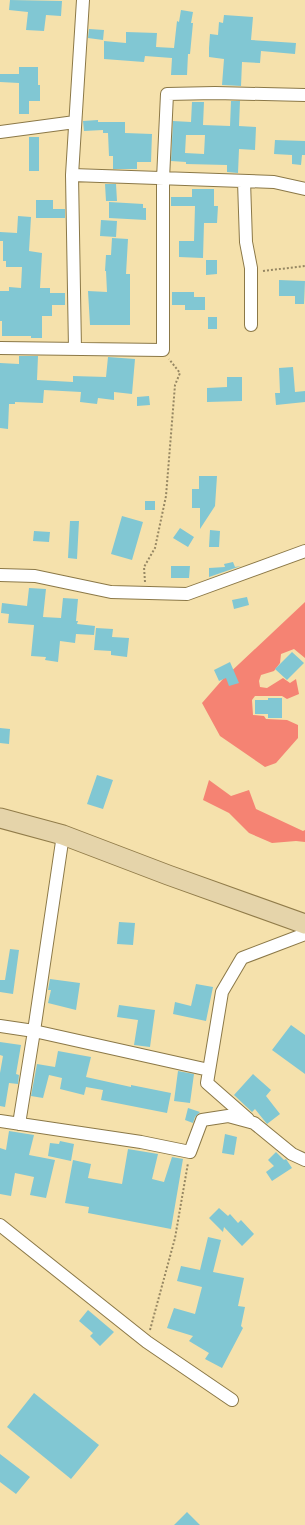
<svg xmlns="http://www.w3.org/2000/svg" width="305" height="1525" font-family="'Work Sans',sans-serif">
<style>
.forest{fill:#f58373}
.building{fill:#81c7d3;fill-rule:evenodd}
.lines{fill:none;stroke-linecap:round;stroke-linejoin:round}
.minor-casing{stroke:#8b7847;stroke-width:14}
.primary-casing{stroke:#917c4a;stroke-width:21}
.path{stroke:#968763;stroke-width:2;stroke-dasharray:2 2;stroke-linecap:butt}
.minor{stroke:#fff;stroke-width:12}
.primary{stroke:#e5d4aa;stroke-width:19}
</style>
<rect width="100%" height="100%" fill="#f5e1ac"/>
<!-- forest -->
<path class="forest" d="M305,602V658L294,649L281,654L280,663L274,671L261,675L259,681L260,687L267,688L283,678L290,683L296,679L299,694L287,699L282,696H255L252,700L253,715L264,716L266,719L287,720L298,725V738L276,763L265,767L220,736L202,703L223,679Z
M209,780L231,796L249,790L256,809L303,831L305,830V842L296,841L272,843L249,833L229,813L203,800Z"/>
<!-- building -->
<path class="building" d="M10,0L62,1L61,16L46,15L44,31L26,30L28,12L9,10Z
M181,10L193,12L191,23H193L190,54H188L187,75H171L172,58L145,56L144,62L104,59V41L126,43V32L157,33L156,47L174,48L177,21L179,22Z
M224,15L253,17L251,40L296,43L295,54L261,51L260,63L242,62L241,86L222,85L224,59L209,57V48L210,34L218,35L219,22L223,23Z
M89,29L104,30L103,40L88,38Z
M19,67H38V85H40V101H29V114H19V83L0,82V74H19Z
M231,101H240L239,126L256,127L255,150L239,149L238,173L227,172V165L186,164V162L171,161L173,121L191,122L192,102H204L203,125L230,126ZM186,135H205L204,154L185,153Z
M98,120V122H125V133L152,134L151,162H137V169H113V156H109L108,133H103V130L84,131L83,121Z
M29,137H39V171H29Z
M275,140L305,141V155H302L301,165L292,164V155L274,154Z
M105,184H116L117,201H106Z
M192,189H214V206H218L217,223H204L203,258L179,257V241H194L195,206H171V197H192Z
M36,200H53V209H65V218H36Z
M109,202L143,204V208H146V220L109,218Z
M18,216L31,217L29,251L42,253L40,288H50V293H65V305H52V316H42V338H31V336H2V321H0V291H9V287L21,288L22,267H6V261H3V241H0V232L17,233Z
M101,220L117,221L116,237L100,236Z
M112,238L128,239L126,274H130V325H90L88,291L107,292L106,271H105L106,255H111Z
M206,260H217V274L206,275Z
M279,280L305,281L304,304H295V296H279Z
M172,292H194V297H205V310H185V305H172Z
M208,317H217V329H208Z
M19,356H38L37,380L73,382V376L106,377L108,357L135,359L132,394L114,392V400L98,398L97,404L80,402L81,392L44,390L43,403L15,402V404H9L8,429L0,428V363L19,364Z
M293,367L295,392L305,391V402L276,405L275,393H280L279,368Z
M227,377H242V401L207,402V388L227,387Z
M149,396L150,405L137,406V397Z
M199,476H217L215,506L200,529V508H192V489H199Z
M145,501H155V510H145Z
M122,516L143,522L132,560L111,554Z
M70,521H79L77,559L68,558Z
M180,528L194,537L188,547L173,538Z
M210,530L220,531L219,547H209Z
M34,531L50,532L49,542L33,541Z
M233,562L235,567L241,566L209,577V568L225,567L224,564Z
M171,566H190L189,578H171Z
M29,588L46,589L43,617L61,618L63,598L78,599L76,621H78L77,624L95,626L94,635L76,634L75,643L60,641L58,662L45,660L46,657L31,656L34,625L8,623L9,614L1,613L2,603L27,606Z
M247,597L249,605L234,609L232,600Z
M96,628L113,629L112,637L129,638L127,657L111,655V651L94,650Z
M292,652L304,663L287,680L275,669Z
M230,662L239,683L229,686L226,678L219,681L214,670Z
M268,698H282V718H268V714H255V700H268Z
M0,728L10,729L9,744L0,743Z
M97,775L113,780L103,809L87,804Z
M119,922L135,923L133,945L117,944Z
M10,949L19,950L13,994L0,992V980H5Z
M50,979L80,983L76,1010L48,1003L51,990H48Z
M196,984L213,987L206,1021L173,1014L175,1002L191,1006Z
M119,1005L155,1010L150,1047L134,1045L138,1020L117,1017Z
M291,1025L305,1035V1074L272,1050Z
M0,1042L21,1045L16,1074L19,1075L18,1084L9,1083L5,1107L0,1106V1073L3,1056L0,1055Z
M58,1051L91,1057L86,1077L131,1087V1085L171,1093L167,1113L101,1100L103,1090L86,1087L84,1095L60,1089L62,1078L49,1075L43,1098L31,1096L37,1064L55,1067Z
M178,1071L194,1074L190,1103L174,1101Z
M253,1074L271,1090L266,1096L280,1114L267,1124L255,1109L252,1112L234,1095Z
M188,1108L200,1112L195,1117L193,1123L185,1120Z
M9,1131L34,1135L29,1155L55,1160L46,1198L30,1195L34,1177L15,1173L11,1196L0,1194V1148L6,1150Z
M225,1134L237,1137L234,1155L222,1153Z
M60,1141L74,1144L71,1161L48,1156L50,1143L59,1144Z
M128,1149L158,1154L152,1179L164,1182L172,1157L183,1159L171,1229L88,1213L89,1207L65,1203L73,1160L91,1164L88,1178L122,1184Z
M276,1152L284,1160L286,1159L292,1168L272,1181L266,1172L274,1166L268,1160Z
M219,1208L228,1216L230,1214L238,1223L241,1220L254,1234L242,1246L224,1227L223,1232L209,1218Z
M208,1237L221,1240L213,1272L244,1278L238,1306L245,1307L241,1326L243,1328L222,1368L205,1359L209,1353L189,1341L193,1336L167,1328L174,1308L195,1314L202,1287L177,1281L181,1266L200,1270Z
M88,1310L114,1332L100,1346L90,1336L93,1333L79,1321Z
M34,1393L99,1445L71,1479L7,1427Z
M0,1454L30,1477L16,1494L0,1482Z
M187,1512L200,1525H174Z"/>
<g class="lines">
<!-- minor casing -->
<g class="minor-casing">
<path id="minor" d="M83,0L72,175L274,182L305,189
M0,132L75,122
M72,175L75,349
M244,181L246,242L251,268V325
M0,348L163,350V179L167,94L215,93L305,95
M0,575L35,576L111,592L187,594L305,551
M63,835L34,1031L209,1070
M0,1026L34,1031L19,1124
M248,1119L207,1083L222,992L242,958L305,934
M0,1121L141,1142L190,1152L202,1120L228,1116L254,1123L292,1154L305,1160
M0,1225L147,1342L232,1400"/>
</g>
<!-- primary casing -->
<g class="primary-casing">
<path id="primary" d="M0,818L63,835L168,875L305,924"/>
</g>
<!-- path -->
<path class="path" d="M263,271L305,266
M145,582L144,567L155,548L166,496L175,385L180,373L169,359
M150,1330L175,1238L188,1163"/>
<!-- minor -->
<use href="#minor" class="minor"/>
<!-- primary -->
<use href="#primary" class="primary"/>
</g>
</svg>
